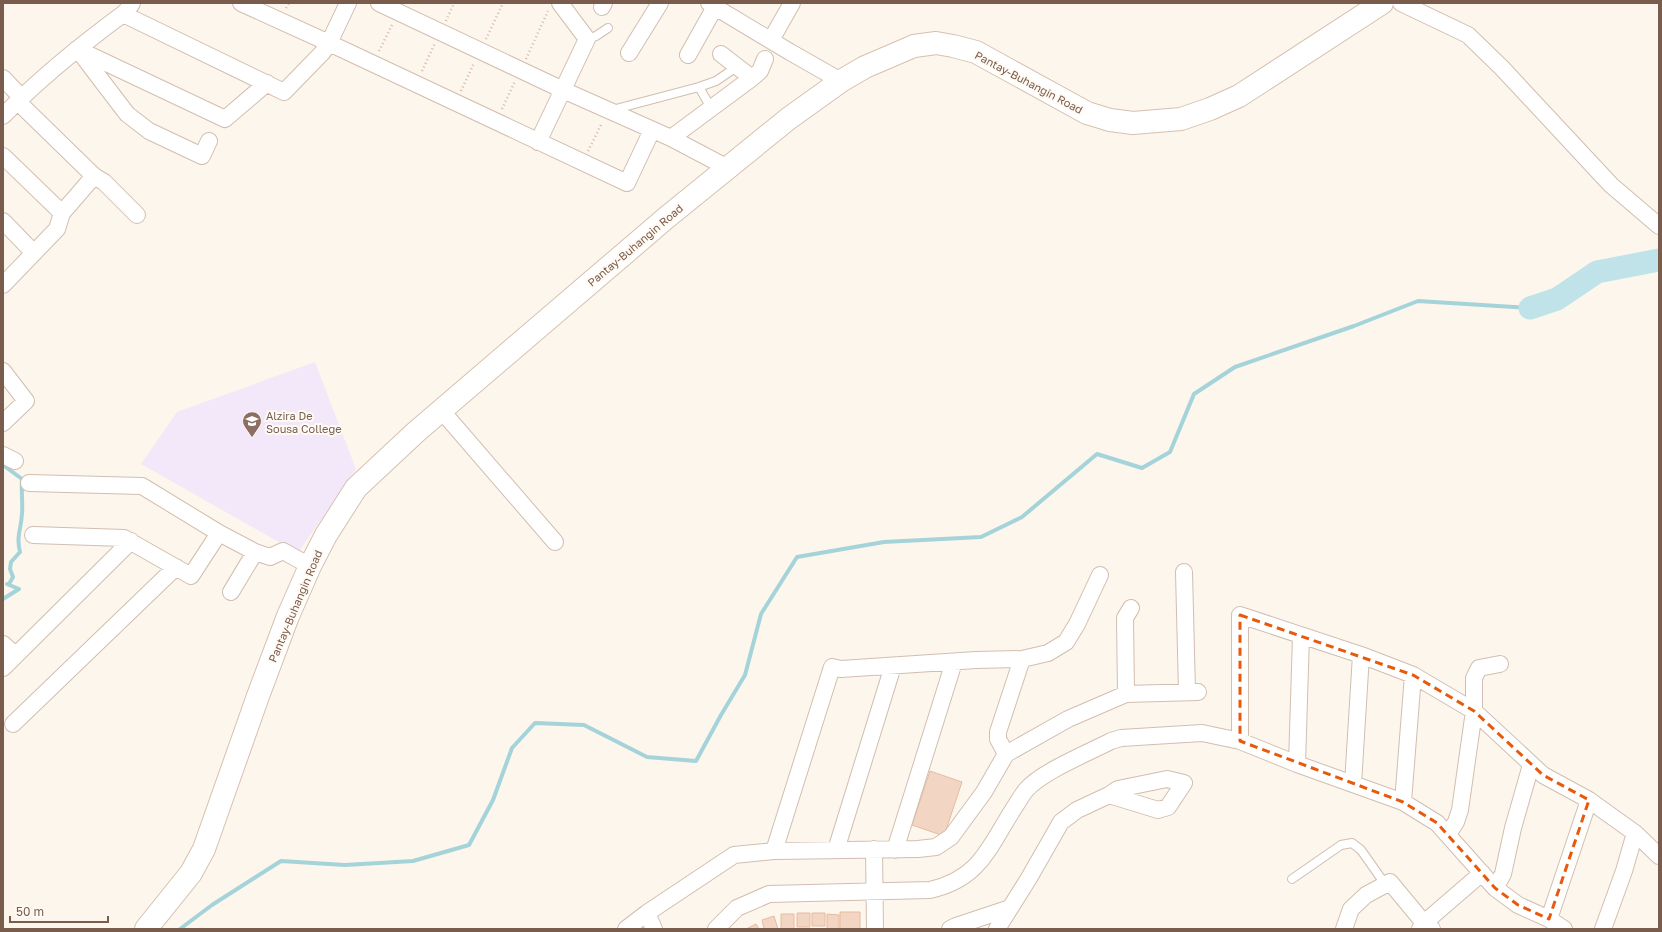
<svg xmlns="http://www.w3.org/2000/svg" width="1662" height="932" font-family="'Golos Text',sans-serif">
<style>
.education{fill:#f3e8fa}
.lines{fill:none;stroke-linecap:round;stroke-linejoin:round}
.stream{stroke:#a5d3da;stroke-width:4}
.river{stroke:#bfe3e8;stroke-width:23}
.building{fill:#f3d5c3;stroke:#e6bba3}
.lane-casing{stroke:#d1beb0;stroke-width:10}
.street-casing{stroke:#d1beb0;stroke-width:18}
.secondary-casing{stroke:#d6c0b0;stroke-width:24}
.path{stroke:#d9b8a5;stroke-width:2.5;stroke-dasharray:1 3;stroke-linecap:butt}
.lane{stroke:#fff;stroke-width:8}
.street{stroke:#fff;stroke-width:16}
.secondary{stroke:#fff;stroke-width:22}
.marked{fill:none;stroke:#e8590c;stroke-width:3;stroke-dasharray:8 5;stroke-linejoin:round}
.labels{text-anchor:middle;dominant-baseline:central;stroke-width:4;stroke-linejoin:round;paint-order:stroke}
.street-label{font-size:11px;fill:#7a5c4d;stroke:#fffaf3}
.education-label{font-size:11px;fill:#785e54;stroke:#fffaf3;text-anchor:start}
</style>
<rect width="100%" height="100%" fill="#fdf6ec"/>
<!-- education -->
<path class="education" d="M315,362L356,469L298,553L141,464L177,412Z"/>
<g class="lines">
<!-- stream -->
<path class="stream" d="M3,465L22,479C21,491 23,503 22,514C21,530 16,536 20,552L11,562L10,569L13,577L9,584H7L19,589L3,599
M180,929L212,905L281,861L345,865L413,861L469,845L493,800L512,748L535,723L584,725L647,757L696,761L721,715L745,675L761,614L797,557L884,542L981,537L1022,517L1097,454L1142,468L1170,452L1194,394L1235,367L1354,326L1418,301L1530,308"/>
<!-- river -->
<path class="river" d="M1530,308L1557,299L1597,272L1659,260"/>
</g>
<!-- building -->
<path class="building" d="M930,771L962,782L944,836L912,825Z
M840,912H860V929H840Z
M797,913H810V927H797Z
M812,913H825V926H812Z
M781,914H794V929H781Z
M827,914L839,915V929H827Z
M774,916L778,929H764L762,920Z
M756,924L759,929H746Z"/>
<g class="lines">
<!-- lane casing -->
<g class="lane-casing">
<path id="lane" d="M587,39L596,36L608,28
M699,87L711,108
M612,110L699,87L716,81L738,66
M1292,879L1341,845L1352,843L1361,850L1385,884"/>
</g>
<!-- street casing -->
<g class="street-casing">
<path id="street" d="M241,3L329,43L627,183L652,130
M379,3L563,90L671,138L728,168
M1401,3L1468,35L1502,68L1611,185L1659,226
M602,7L604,3
M715,7L790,52L841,81
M123,14L284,92L322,53L329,43L348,3
M771,40L792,3
M77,49L225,119L267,83
M79,51L127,114L149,131L202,156L209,141
M629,53L660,3
M721,54L752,78
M688,55L715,7L709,3
M3,78L21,97
M17,101L94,176L104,182L137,215
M3,116C40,78 81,45 123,14L129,8L132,3
M671,138L752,78L760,71L765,59
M538,142L587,39L560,3
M3,156L62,213
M3,221L34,253
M3,285L57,229L62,213L94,176
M3,371L26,401L3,423
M441,410L555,542
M3,455L15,461
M29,483L142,486L219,533L255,552L270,557L283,551L310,566
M33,535L124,538L191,576L219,533
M1184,572L1187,692
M231,592L255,552
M3,644L15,655
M3,668L131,541
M1126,694L1125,618L1131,608
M13,724L176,567
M1240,741V615L1361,655L1413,675L1474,711L1543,775L1589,800L1607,813L1635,833L1659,856
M1006,754L998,739V732L1022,659
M1297,764L1301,636
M1353,784L1361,655
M1403,802L1413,675
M1448,834L1456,822L1460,810L1474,711V678L1479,668L1500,664
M874,849L875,929
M836,850L893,666
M895,850L954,662
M774,851L832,667L841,669L976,660L1022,659L1048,653L1066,642L1077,624L1100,575
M1495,888L1503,874L1513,828L1531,765
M647,913L654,929
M1549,919L1589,800
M626,929L647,913L734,855L774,851L918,849L936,847L951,837L984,792L1006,754L1068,719L1126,694L1198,692
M716,929L737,908L769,894L930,890C980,879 989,847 1014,808C1018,802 1022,795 1026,790C1041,772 1088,753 1111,741L1121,738L1202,733L1240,741L1297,764L1403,802L1437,823L1495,888L1518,905L1549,919L1564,929
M950,929L956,926L1010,908
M997,929L1029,878L1061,822L1077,810L1109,795L1118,789L1167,779L1184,783L1168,807L1158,810L1109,795
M1344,929L1351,909L1366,895L1390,882L1424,923L1432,929
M1420,929L1424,923L1482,873
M1603,929L1624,871L1635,833"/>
</g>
<!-- secondary casing -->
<g class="secondary-casing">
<path id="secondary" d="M146,929L191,873L204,849L258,696L288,616L310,566L326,535L356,488L416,432L666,218L788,119L841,81L865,67L914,46L936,43L953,46L976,52L1087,113L1110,120L1133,123L1181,119L1210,109L1239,96L1382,3"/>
</g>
<!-- path -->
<path class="path" d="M286,8L289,3
M446,21L454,3
M486,39L503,3
M379,51L393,23
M526,59L548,11
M422,71L435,43
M461,91L474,63
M502,109L515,81
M588,151L602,123"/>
<!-- lane -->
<use href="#lane" class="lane"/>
<!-- street -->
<use href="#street" class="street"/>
<!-- secondary -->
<use href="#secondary" class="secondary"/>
</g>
<!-- marked area -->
<path class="marked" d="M1240,615L1413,675L1474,711L1543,775L1589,800L1549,919L1518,905L1495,888L1437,823L1403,802L1240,741Z"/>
<!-- icons -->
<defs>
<g id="university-pin" transform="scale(1)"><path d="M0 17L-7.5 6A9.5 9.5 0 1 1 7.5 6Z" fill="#8d6e63" stroke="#fffaf3"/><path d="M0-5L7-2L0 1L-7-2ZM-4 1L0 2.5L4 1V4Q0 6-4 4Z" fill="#fff"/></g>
</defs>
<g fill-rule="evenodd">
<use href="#university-pin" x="252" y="421"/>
</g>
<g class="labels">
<!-- street labels -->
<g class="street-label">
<text transform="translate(1029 82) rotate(28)">Pantay-Buhangin Road</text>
<text transform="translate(635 245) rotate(-40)">Pantay-Buhangin Road</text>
<text transform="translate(295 606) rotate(-67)">Pantay-Buhangin Road</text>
</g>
<!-- education labels -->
<g class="education-label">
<text x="266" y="415">Alzira De<tspan x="266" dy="13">Sousa College</tspan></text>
</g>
</g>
<!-- border -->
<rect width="1662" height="932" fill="none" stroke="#7a5c4d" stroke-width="8"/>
<!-- scale -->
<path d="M10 916v6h98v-6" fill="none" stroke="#7a5c4d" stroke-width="2"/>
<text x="16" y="916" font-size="12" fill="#7a5c4d" stroke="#fffaf3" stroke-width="3" paint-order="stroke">50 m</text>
</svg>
